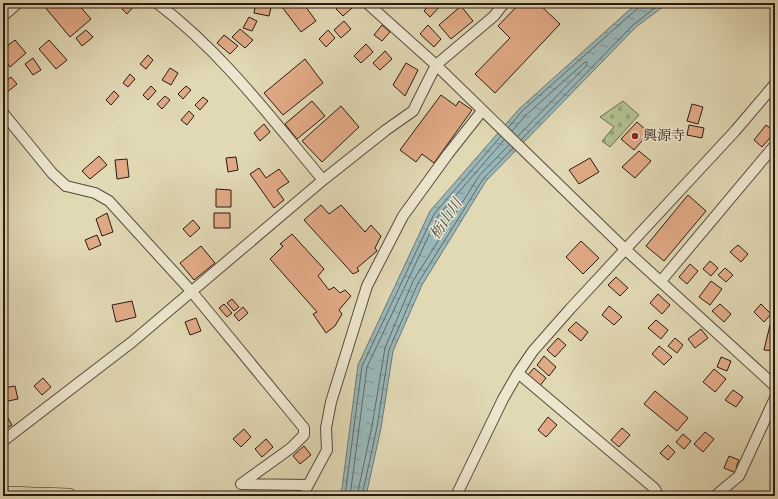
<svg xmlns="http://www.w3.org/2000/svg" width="778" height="499" font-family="'Libre Bodoni','Noto Serif JP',serif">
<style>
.cemetery{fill:url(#cemetery-stones);stroke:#6e6c50}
.water{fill:url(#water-ripples);stroke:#6d7876}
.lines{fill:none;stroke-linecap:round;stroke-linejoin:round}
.shore{stroke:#626866;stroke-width:1}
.building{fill:#e1aa86;stroke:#2b1a13}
.minor-casing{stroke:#584a3b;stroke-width:12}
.highway-casing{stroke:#2b1a13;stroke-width:16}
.minor{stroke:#ece6ce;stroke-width:10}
.highway{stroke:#e1d8b4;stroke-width:15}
.poi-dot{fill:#8f2418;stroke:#ece6ce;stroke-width:1.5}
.labels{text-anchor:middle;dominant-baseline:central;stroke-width:3;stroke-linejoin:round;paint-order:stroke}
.poi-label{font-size:14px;fill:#2b1a13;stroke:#ece6ce;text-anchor:start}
.water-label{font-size:15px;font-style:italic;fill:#4c4945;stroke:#ece6ce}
</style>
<defs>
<pattern id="cemetery-stones" width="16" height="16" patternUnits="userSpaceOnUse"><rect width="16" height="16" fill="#b2bf8e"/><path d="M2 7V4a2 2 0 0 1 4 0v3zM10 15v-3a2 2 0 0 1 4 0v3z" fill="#99a47a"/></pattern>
<pattern id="water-ripples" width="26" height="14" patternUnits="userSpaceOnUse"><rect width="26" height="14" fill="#99b7b8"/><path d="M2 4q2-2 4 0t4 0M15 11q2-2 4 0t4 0" fill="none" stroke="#7d9494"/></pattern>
</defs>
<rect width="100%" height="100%" fill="#e1d8b4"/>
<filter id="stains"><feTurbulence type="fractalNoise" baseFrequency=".005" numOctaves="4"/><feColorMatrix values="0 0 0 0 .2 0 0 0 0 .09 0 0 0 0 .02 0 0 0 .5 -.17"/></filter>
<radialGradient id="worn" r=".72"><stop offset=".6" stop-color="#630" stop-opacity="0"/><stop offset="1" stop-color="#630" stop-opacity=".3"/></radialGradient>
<!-- cemetery -->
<path class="cemetery" d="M623,101L639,115L610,147L602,141L614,127L600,117Z"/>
<!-- water -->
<path class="water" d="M637,3H668L636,27L486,181L422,285L393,351L381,428L366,496H339L342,488L358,365L430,211L519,109Z"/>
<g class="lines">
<!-- shore -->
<path class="shore" d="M509,127L522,111L638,8L639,3
M512,131L526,115L585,62H587V65L518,136
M521,140L633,25L661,3
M344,496L346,488L362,366L434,214L501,136
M349,496L351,489L367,367L438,216L504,140
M357,496L372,426L385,348L413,281L479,176L509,145
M362,496L377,427L389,350L418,283L483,179L513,148"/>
</g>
<!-- building -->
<path class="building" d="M48,3H77L91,19L70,37L44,6Z
M127,3H133L135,5L127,14L122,9Z
M256,3H272L269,16L254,13Z
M279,3H303L316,21L301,32Z
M342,3H348L352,8L343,16L336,9Z
M431,3H443L430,17L424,11Z
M520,3H538L560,24L495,93L475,74L510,38L498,26Z
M461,6L473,21L451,39L439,25Z
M249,17L257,21L252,31L243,28Z
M344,21L351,29L341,38L334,30Z
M382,25L390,32L382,41L374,35Z
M428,25L441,39L434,47L420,34Z
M240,29L253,40L245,48L232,37Z
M86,30L93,37L82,46L76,38Z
M328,30L335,38L326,47L319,39Z
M224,35L238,46L230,54L217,43Z
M15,40L26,53L10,67L3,58V49Z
M49,40L67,60L56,69L39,49Z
M366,44L373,52L361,63L354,56Z
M385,51L392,59L380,70L373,63Z
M148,55L153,60L146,69L140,64Z
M33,58L41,70L33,75L25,64Z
M305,59L323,83L283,115L264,93Z
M406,63L418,70L405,96L393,85Z
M170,68L178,73L171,85L162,80Z
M130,74L135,79L128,87L123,83Z
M11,77L17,84L6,93L3,89V83Z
M151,86L156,91L148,100L143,95Z
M186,86L191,90L183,99L178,94Z
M114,91L119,96L111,105L106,100Z
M441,95L456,106L459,101L472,110L434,163L422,154L416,162L400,150Z
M165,96L170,100L162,109L157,104Z
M203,97L208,101L200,110L195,105Z
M312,101L325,116L297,139L285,124Z
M692,104L703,107L698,124L687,121Z
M341,106L359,127L322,162L302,141Z
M189,111L194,116L187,125L181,120Z
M637,122L649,133L634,150L621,139Z
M264,124L270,132L260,141L254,133Z
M689,125L704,128L702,138L687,135Z
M766,125L775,132L762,147L754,140Z
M639,151L651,161L635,178L622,167Z
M99,156L107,165L90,179L82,171Z
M236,157L238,170L228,172L226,158Z
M590,158L599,172L579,184L569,170Z
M127,159L129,177L117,179L115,160Z
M259,168L266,178L279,169L289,182L277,190L284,200L274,208L250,174Z
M216,189L231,190V207H216Z
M688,195L706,211L664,261L646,246Z
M321,205L329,214L341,205L365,232L371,225L381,236L375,248L377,251L357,268L359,271L353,274L304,220Z
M107,213L113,232L102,236L96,219Z
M214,213H230V228H214Z
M193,220L200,228L190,237L183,229Z
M292,234L324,269L318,276L329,290L334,287L340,293L345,290L351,296L339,310L342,314L335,326L326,333L313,314L317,312L270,259L283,246L280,244Z
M97,235L101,245L89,250L85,240Z
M581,241L599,258L583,274L566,257Z
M738,245L748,254L741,262L730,252Z
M201,246L215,263L194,280L180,263Z
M710,261L718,268L711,276L703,269Z
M690,264L698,271L687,284L679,277Z
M725,268L733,275L726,282L718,275Z
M616,277L628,288L620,296L608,285Z
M711,281L722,289L710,305L699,297Z
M658,294L670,305L662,314L650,303Z
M232,299L239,307L234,311L227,303Z
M132,301L136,317L116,322L112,305Z
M224,304L232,313L227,317L219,308Z
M720,304L731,314L724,322L712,311Z
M761,304L771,314L764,322L754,312Z
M609,306L622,317L614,325L602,315Z
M243,307L248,313L239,321L234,315Z
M196,318L201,331L190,335L185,322Z
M656,320L668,330L661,339L648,328Z
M576,322L588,332L581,341L568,330Z
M770,325L775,326V351L764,350Z
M701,329L708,338L695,348L688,339Z
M558,338L566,345L555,357L547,350Z
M675,338L683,345L677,353L668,346Z
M659,346L672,357L664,365L652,354Z
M544,356L556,367L549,376L537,365Z
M721,357L731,361L727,371L717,367Z
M534,368L546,378L539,387L527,376Z
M714,369L726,379L715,392L703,382Z
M43,378L51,387L42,395L34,386Z
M15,386L18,399L3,402V388Z
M733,390L743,397L736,407L725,400Z
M655,391L688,418L677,431L644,404Z
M5,413L12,425L3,430V414Z
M548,417L557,425L546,437L538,430Z
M622,428L630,435L619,447L611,440Z
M244,429L251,437L241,447L233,439Z
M705,432L714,439L703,452L694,444Z
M683,434L691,441L684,449L676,442Z
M266,439L273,447L262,457L255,449Z
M668,445L675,452L668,460L660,453Z
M304,446L311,455L300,464L293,456Z
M729,456L739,460L736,467L738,468L736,473L724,468Z
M773,481L775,482V493L771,492Z"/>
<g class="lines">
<!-- minor casing -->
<g class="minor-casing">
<path id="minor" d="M157,3C222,52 271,118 323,180
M367,3L436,65L626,250L775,386
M3,16L18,3
M3,113L52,173L66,186L95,193L109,201L192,292L304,428V435L291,448L241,484L308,485
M661,281L775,145
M518,373L654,488L656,491V496
M3,441L132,342L323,180L386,130L413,111L436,65L494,16L504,3
M306,489L327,450L326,428L331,402L367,286L403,216L448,154L482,111
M456,496L503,399L518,373L533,351L570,309L735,131L775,84
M715,496L739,476L775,398"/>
</g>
<!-- highway casing -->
<g class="highway-casing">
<path id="highway" d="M3,494L69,496"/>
</g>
<!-- minor -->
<use href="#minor" class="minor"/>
<!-- highway -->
<use href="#highway" class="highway"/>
</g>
<!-- markers -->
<circle class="poi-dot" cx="635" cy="136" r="4"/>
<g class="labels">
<!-- poi labels -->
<g class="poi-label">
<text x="643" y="136">興源寺</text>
</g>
<!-- water labels -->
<g class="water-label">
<text transform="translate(446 219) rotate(-56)">栃山川</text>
</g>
</g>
<!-- margin -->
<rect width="778" height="499" fill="none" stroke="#e1d8b4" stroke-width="16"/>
<rect x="4" y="4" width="770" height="491" fill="none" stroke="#2b1a13" stroke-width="2"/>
<rect x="8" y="8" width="762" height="483" fill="none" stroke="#2b1a13"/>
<rect width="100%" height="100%" filter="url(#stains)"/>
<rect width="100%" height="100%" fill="url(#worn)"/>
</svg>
